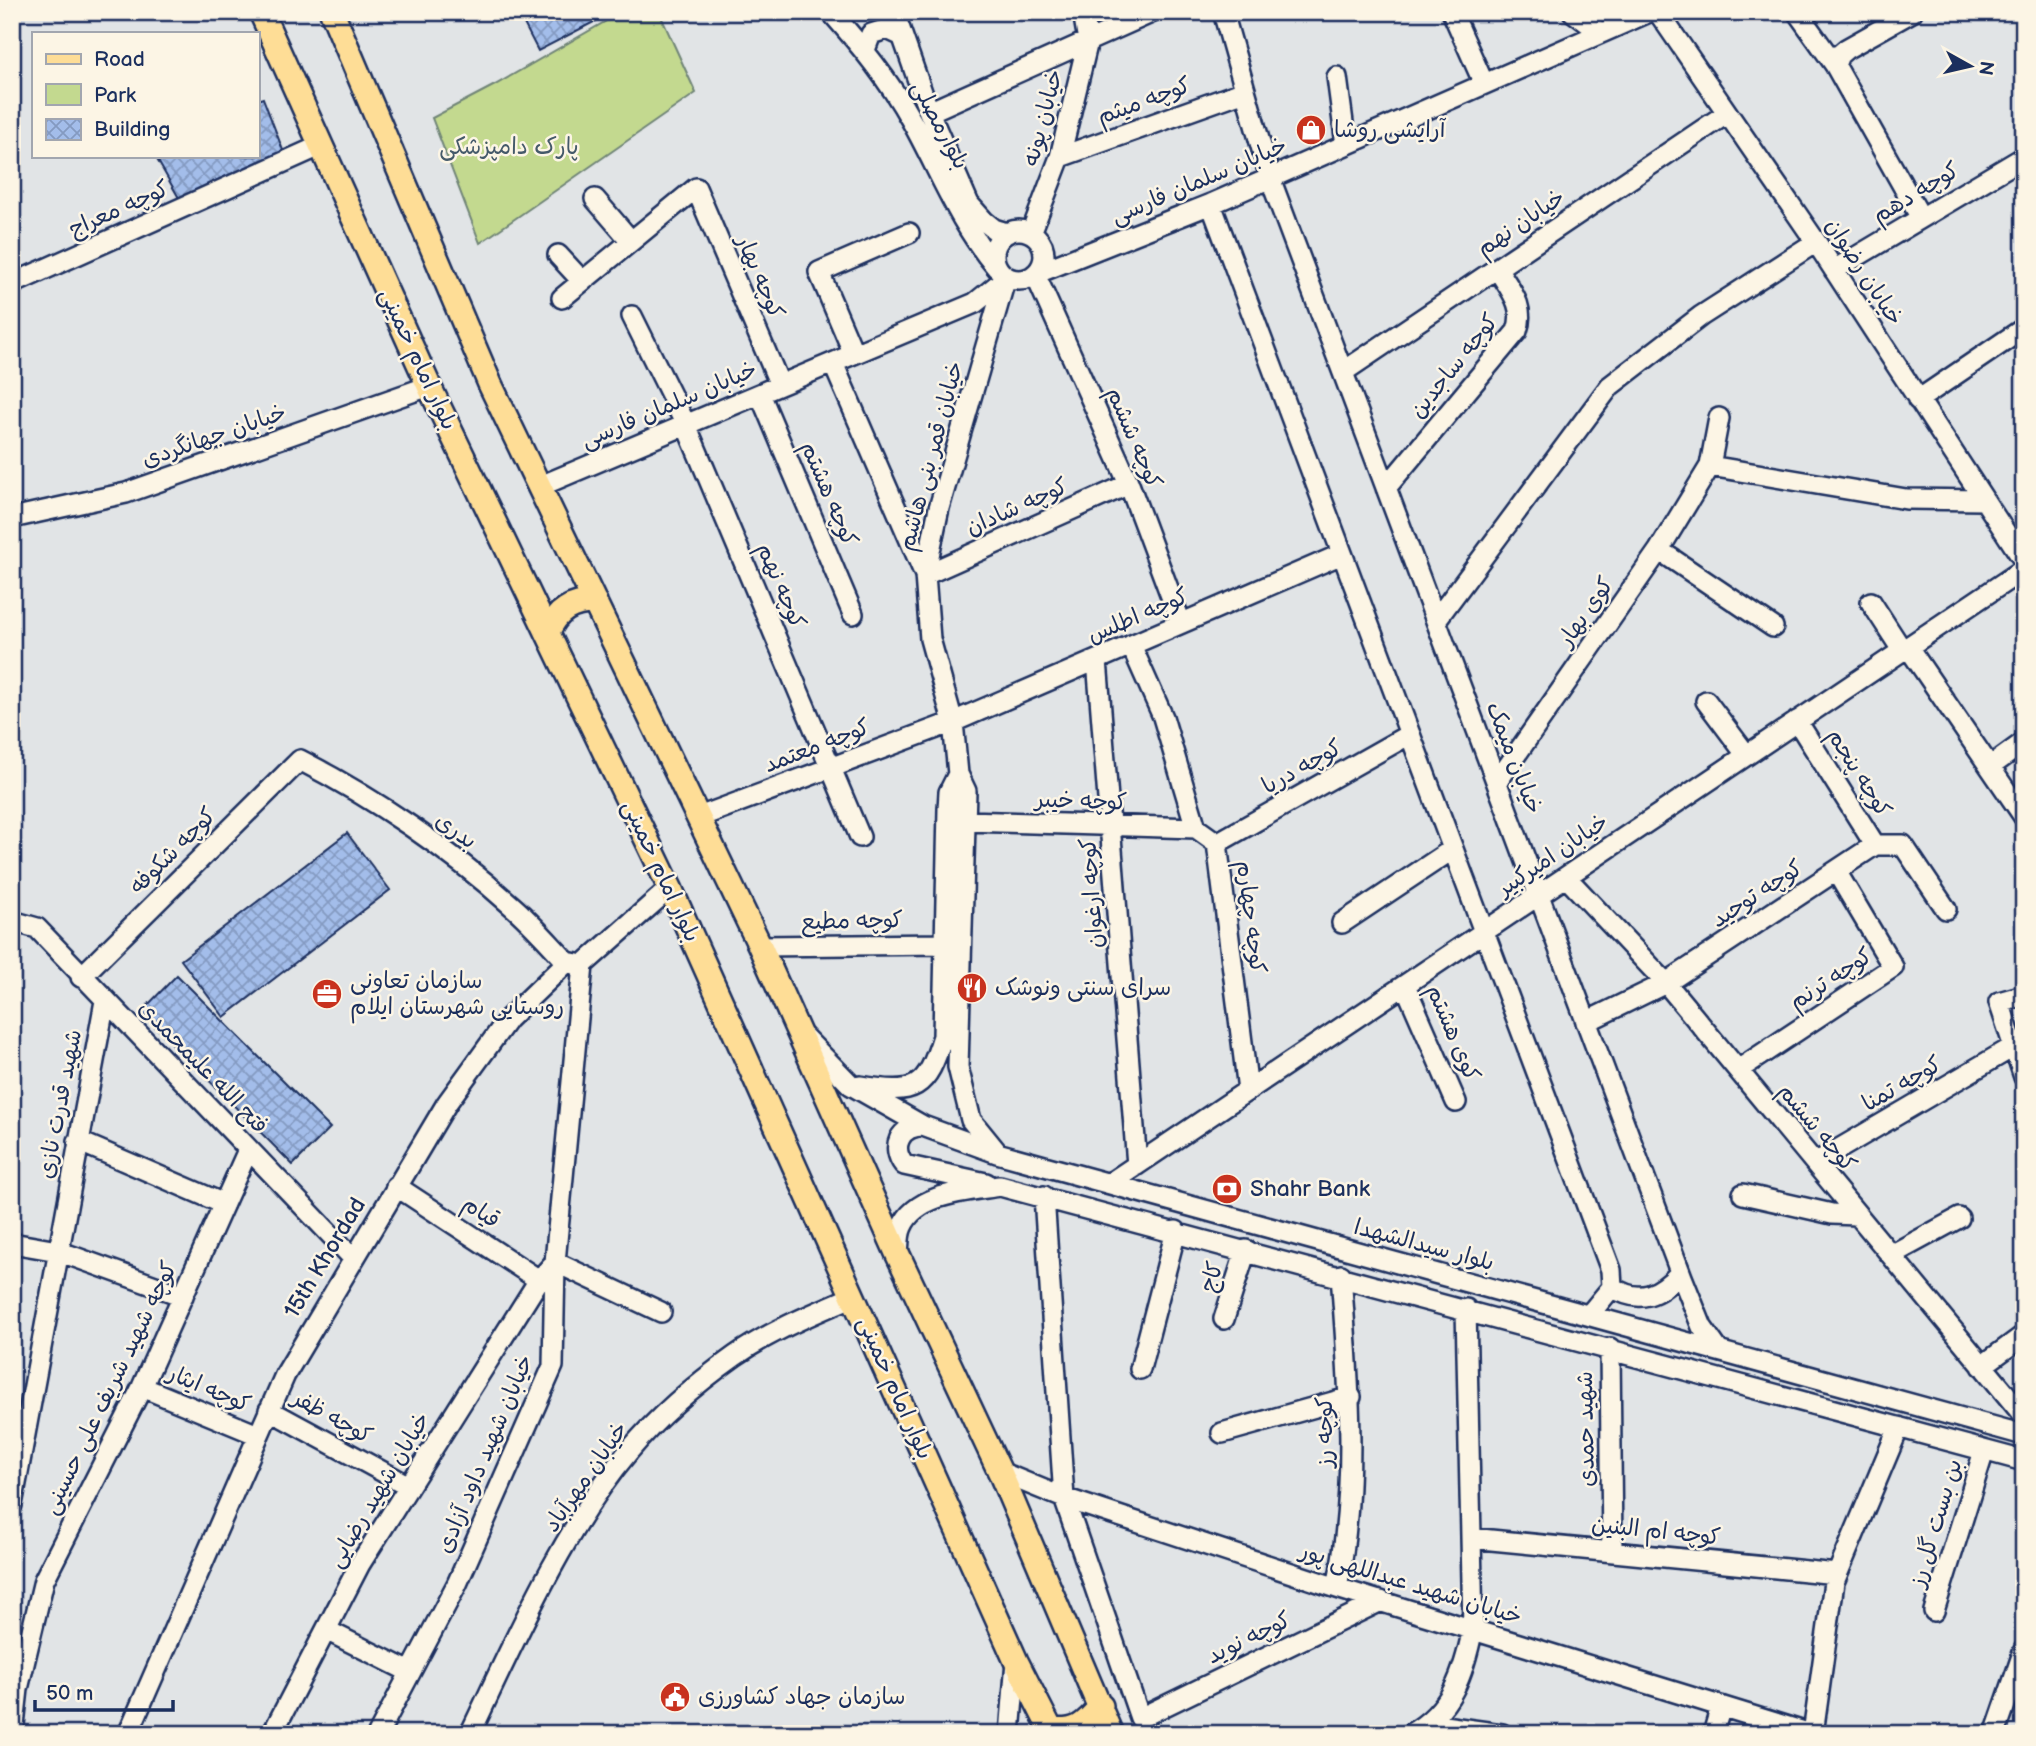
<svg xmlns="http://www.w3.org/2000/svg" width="2036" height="1746" font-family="'Balsamiq Sans','Playpen Sans Arabic',sans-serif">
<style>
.green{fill:#c3d98f;stroke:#6f8476;stroke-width:2}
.building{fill:url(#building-cross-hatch);stroke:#1b2f5e;stroke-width:2}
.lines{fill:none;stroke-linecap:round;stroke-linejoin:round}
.minor-casing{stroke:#1b2f5e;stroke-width:24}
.major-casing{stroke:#1b2f5e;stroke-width:28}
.minor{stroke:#fcf5e5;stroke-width:19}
.major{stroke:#fedd96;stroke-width:23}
.labels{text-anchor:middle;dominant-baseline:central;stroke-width:5;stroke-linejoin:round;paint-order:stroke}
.street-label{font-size:23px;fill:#1b2f5e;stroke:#fcf5e5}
.poi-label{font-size:23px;fill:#1b2f5e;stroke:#fcf5e5;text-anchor:start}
.park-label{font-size:23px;fill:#455a6a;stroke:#fcf5e5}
</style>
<defs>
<pattern id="building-cross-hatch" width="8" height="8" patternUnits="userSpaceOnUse" patternTransform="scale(1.75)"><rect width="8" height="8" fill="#a3bdea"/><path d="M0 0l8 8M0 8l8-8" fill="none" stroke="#849ac1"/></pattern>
</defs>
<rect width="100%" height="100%" fill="#e1e4e6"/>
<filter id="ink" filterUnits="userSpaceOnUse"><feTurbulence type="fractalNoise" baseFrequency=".0143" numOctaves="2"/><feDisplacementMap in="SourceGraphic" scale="14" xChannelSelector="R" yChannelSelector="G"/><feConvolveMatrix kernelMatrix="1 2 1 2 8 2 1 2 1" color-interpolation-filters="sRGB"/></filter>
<g filter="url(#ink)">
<!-- green -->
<path class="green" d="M622,12H659L696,93L480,243L432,118L495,85Z"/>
<!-- building -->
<path class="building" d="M518,12H613L538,51Z
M263,98L284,153L179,198L155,156H257V100Z
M347,833L390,890L224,1017L181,960Z
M177,975L330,1128L293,1165L141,1012Z"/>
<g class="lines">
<!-- minor casing -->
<g class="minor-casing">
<path id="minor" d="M831,12C861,46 889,80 911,120C939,170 959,224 997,268
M894,12L929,112L969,204L984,221L994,229L1007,233
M1223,12L1270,178L1682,1277L1702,1327L1719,1351
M1452,12L1484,84
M1573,12L1601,33
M1658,12L1816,242L2024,561
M1797,12L1835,65L1921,218
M865,50L871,34L887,29L902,36
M1835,65L1839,55L1846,49L1912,12
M1337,77L1346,145
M929,112L1153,12
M1060,157L1245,91
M595,199L631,241
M1211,204L1611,1270L1612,1287L1589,1315
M994 255a25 25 0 1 1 50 0a25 25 0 1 1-50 0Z
M1031,233L1060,157L1088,41L1083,12
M558,255L582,281
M1834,270L2024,157
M12,284L322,145
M562,298L696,188L780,385
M632,316L686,425L860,837
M854,354L819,272L909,233
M833,363L925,575L1129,484
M1343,372L1726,114
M760,394L853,614
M1918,400L2024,328
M1710,466L1906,499L1984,500
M538,487L975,303L1006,278
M1386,488L1517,331C1526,306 1510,290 1497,268
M12,518L126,493L429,386
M1659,550L1773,627
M1871,602L1902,650
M1436,620L1610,386L1701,316L1816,242
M1181,623L1129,484L1035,274L1211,204L1649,12
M1131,645L1163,717L1196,828L1217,843L1248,1090
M1908,647L2024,817
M1097,660L1137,1165
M1706,701L1745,753
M1797,721L1875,845H1903L1946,909
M1991,766L2024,742
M1497,782L1659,550L1710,466L1719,418
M699,817L953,722L1342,554
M965,821L1196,828
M1217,843L1410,734
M1566,877L1666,983L2024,1416
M12,921L37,928L352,1257
M1342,923L1453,849
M760,946L945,944
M81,977L300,760C374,798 449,849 511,905C531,922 549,943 567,962
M1405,985L1456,1102
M2024,995L1999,1002L2024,1077
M1586,1022L1666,983L1875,845
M804,1037L851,1085L923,1126L997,1153L2024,1435
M1738,1070L1893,967L1836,871
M860,1086C916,1095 926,1090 943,1036L948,809L949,792L958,774
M923,1126C900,1126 890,1147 904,1165L986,1183
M78,1141L224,1204
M997,1152L971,1120L958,1067L966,791L958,774L953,722L930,639L925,575L939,508L1006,277
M1815,1163L2013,1047
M1110,1183L2024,569
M396,1186L539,1280
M1743,1194L1832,1214L1857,1215
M1044,1196L1064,1498L1140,1718L1381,1601
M12,1243L58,1251L183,1296
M898,1255C899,1247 898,1235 902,1227C916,1193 969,1191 1000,1186L2024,1461
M1891,1255L1959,1218
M1612,1287C1640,1305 1659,1295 1680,1273
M1224,1319L1246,1250
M1610,1348L1612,1552
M1982,1366L2024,1335
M1140,1369L1176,1231
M142,1387L258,1435
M269,1410L409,1486
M1222,1433L1351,1397
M1000,1472L1064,1498L1337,1588L1811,1734
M12,1505L105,1001
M1471,1538L1837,1574
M1337,1588C1358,1484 1349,1380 1341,1275
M1934,1611L1984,1451
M326,1630L410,1672
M1429,1724L1502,1734
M13,1734L18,1689L44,1580L142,1387L248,1150
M128,1734L285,1375L447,1103L508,1019L567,962L583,965L670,888
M272,1734L360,1564L539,1280L555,1262L661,1312
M378,1734L457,1584L553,1366L555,1262L583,965
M470,1734C514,1642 563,1529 629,1451C659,1415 697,1383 735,1356C772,1330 813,1314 854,1296
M1010,1734L1016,1661
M1410,1734C1452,1711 1464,1673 1473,1628L1466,1309
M1713,1734L1721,1706
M1813,1734L1834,1582L1899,1427
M1995,1734L2024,1650"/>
</g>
<!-- major casing -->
<g class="major-casing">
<path id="major" d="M261,12L429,386L670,888L1016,1661L1053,1734
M332,12L490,384L760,946L898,1255L1000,1472L1111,1734
M548,632C557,611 571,602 595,602
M1051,1730C1076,1733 1085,1725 1101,1706"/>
</g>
<!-- minor -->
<use href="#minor" class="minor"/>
<!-- major -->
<use href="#major" class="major"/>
</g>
</g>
<!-- icons -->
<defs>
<g id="shop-disc" transform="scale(1.575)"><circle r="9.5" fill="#c8321e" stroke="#fcf5e5"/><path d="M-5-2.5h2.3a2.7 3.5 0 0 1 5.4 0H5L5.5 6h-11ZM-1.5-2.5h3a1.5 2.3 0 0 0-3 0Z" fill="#fff"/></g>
<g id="restaurant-disc" transform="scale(1.575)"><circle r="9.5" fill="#c8321e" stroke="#fcf5e5"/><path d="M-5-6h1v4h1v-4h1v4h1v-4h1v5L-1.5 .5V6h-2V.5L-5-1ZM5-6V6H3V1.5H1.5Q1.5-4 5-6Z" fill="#fff"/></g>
<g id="office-disc" transform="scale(1.575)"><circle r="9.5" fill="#c8321e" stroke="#fcf5e5"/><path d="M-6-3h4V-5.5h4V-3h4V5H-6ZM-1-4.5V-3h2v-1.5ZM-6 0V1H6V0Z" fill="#fff"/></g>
<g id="bank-disc" transform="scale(1.575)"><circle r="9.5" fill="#c8321e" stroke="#fcf5e5"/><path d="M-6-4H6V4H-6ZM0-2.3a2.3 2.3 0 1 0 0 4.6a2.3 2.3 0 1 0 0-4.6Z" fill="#fff"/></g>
<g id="civic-disc" transform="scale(1.575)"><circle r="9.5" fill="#c8321e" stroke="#fcf5e5"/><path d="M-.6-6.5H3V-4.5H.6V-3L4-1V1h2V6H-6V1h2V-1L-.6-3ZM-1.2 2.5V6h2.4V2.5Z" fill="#fff"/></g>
</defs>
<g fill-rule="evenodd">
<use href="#shop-disc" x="1311" y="130"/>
<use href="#restaurant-disc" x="972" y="988"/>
<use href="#office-disc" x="327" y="994"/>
<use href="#bank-disc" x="1227" y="1189"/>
<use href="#civic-disc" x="675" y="1697"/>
</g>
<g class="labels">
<!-- street labels -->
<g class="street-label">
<text transform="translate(1144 101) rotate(-20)">کوچه میثم</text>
<text transform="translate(1043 118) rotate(-75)">خیابان پونه</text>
<text transform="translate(940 125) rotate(62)">بلوارمصلی</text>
<text transform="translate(1199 181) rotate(-23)">خیابان سلمان فارسی</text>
<text transform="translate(1916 193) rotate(-31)">کوچه دهم</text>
<text transform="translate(119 209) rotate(-24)">کوچه معراج</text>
<text transform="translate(1521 223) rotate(-34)">خیابان نهم</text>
<text transform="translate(1864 272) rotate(57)">خیابان رضوان</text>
<text transform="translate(760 277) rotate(67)">کوچه بهار</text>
<text transform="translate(418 359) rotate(65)">بلوار امام خمینی</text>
<text transform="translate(1454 366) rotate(-51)">کوچه ساجدین</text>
<text transform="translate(669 405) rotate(-23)">خیابان سلمان فارسی</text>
<text transform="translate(214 436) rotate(-19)">خیابان جهانگردی</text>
<text transform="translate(1134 438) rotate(67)">کوچه ششم</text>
<text transform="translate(931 456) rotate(-75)">خیابان قمر بنی هاشم</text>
<text transform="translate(829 494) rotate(67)">کوچه هشتم</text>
<text transform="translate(1017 507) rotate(-24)">کوچه شادان</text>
<text transform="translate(781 586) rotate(67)">کوچه نهم</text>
<text transform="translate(1586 612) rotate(-55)">کوی بهار</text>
<text transform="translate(1138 616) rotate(-23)">کوچه اطلس</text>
<text transform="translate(817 746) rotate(-21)">کوچه معتمد</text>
<text transform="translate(1514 758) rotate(69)">خیابان میمک</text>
<text transform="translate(1302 767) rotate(-29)">کوچه دریا</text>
<text transform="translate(1859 773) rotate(58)">کوچه پنجم</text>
<text transform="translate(1081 801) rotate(2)">کوچه خیبر</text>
<text transform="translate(456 831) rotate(36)">بدری</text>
<text transform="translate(173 851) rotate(-45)">کوچه شکوفه</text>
<text transform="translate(1553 855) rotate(-34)">خیابان امیرکبیر</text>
<text transform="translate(661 871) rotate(65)">بلوار امام خمینی</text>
<text transform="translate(1092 893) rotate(-94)">کوچه ارغوان</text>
<text transform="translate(1757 894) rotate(-33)">کوچه توحید</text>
<text transform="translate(1251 917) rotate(83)">کوچه چهارم</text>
<text transform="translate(852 921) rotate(-1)">کوچه مطیع</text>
<text transform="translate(1831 979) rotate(-33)">کوچه ترنم</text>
<text transform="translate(1453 1033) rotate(67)">کوی هشتم</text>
<text transform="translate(203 1067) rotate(46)">فتح الله علیمحمدی</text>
<text transform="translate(1902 1084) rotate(-30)">کوچه تمنا</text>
<text transform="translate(60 1104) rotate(-79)">شهید قدرت نازی</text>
<text transform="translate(1817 1128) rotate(50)">کوچه ششم</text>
<text transform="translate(481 1212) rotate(33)">قیام</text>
<text transform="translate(1424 1245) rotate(15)">بلوار سیدالشهدا</text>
<text transform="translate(325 1258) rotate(-59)">15th Khordad</text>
<text transform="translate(1212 1277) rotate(-72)">کاج</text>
<text transform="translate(110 1388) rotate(-64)">کوچه شهید شریف علی حسینی</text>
<text transform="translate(895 1388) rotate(66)">بلوار امام خمینی</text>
<text transform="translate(209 1389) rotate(23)">کوچه ایثار</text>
<text transform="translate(332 1417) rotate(29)">کوچه ظفر</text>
<text transform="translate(1586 1429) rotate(-91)">شهید حمدی</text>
<text transform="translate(1325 1432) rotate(-90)">کوچه رز</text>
<text transform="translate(485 1454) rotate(-67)">خیابان شهید داود آزادی</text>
<text transform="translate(586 1477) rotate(-55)">خیابان مهرآباد</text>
<text transform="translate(379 1490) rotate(-59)">خیابان شهید رضایی</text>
<text transform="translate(1936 1523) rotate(-73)">بن بست گل رز</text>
<text transform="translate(1656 1531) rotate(6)">کوچه ام البنین</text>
<text transform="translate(1411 1584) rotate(17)">خیابان شهید عبداللهی پور</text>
<text transform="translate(1249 1638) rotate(-26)">کوچه نوید</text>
</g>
<!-- poi labels -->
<g class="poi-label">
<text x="1334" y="130">آرایشی روشا</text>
<text x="350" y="981">سازمان تعاونی<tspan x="350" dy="26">روستایی شهرستان ایلام</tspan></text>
<text x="995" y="988">سرای سنتی ونوشک</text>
<text x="1250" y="1189">Shahr Bank</text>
<text x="698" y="1697">سازمان جهاد کشاورزی</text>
</g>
<!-- park labels -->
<g class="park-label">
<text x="509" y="147">پارک دامپزشکی</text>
</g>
</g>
<!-- margin -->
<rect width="2036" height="1746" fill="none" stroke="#fcf5e5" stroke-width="42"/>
<rect x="21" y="21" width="1994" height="1704" fill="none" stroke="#1b2f5e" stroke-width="2.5" filter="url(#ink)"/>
<!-- legend -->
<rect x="32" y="32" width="228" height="126" fill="#fcf5e5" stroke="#a2a6af" stroke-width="2"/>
<rect x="46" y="54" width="35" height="10" fill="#fedd96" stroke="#a2a6af" stroke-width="2"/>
<text x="94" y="66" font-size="21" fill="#1b2f5e">Road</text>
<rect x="46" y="84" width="35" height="21" fill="#c3d98f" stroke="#a2a6af" stroke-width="2"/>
<text x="94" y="102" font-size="21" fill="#1b2f5e">Park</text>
<rect x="46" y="119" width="35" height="21" fill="url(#building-cross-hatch)" stroke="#a2a6af" stroke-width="2"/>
<text x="94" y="136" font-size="21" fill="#1b2f5e">Building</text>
<!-- north arrow -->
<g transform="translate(1970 66) rotate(98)" stroke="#fcf5e5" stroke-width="5" paint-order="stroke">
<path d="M0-5L12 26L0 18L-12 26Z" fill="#1b2f5e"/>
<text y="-10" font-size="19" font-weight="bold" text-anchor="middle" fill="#1b2f5e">N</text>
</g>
<!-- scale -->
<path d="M35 1700v10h138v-10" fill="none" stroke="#1b2f5e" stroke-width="3.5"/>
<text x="46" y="1700" font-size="21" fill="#1b2f5e" stroke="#fcf5e5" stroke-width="5" paint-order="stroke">50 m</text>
</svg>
